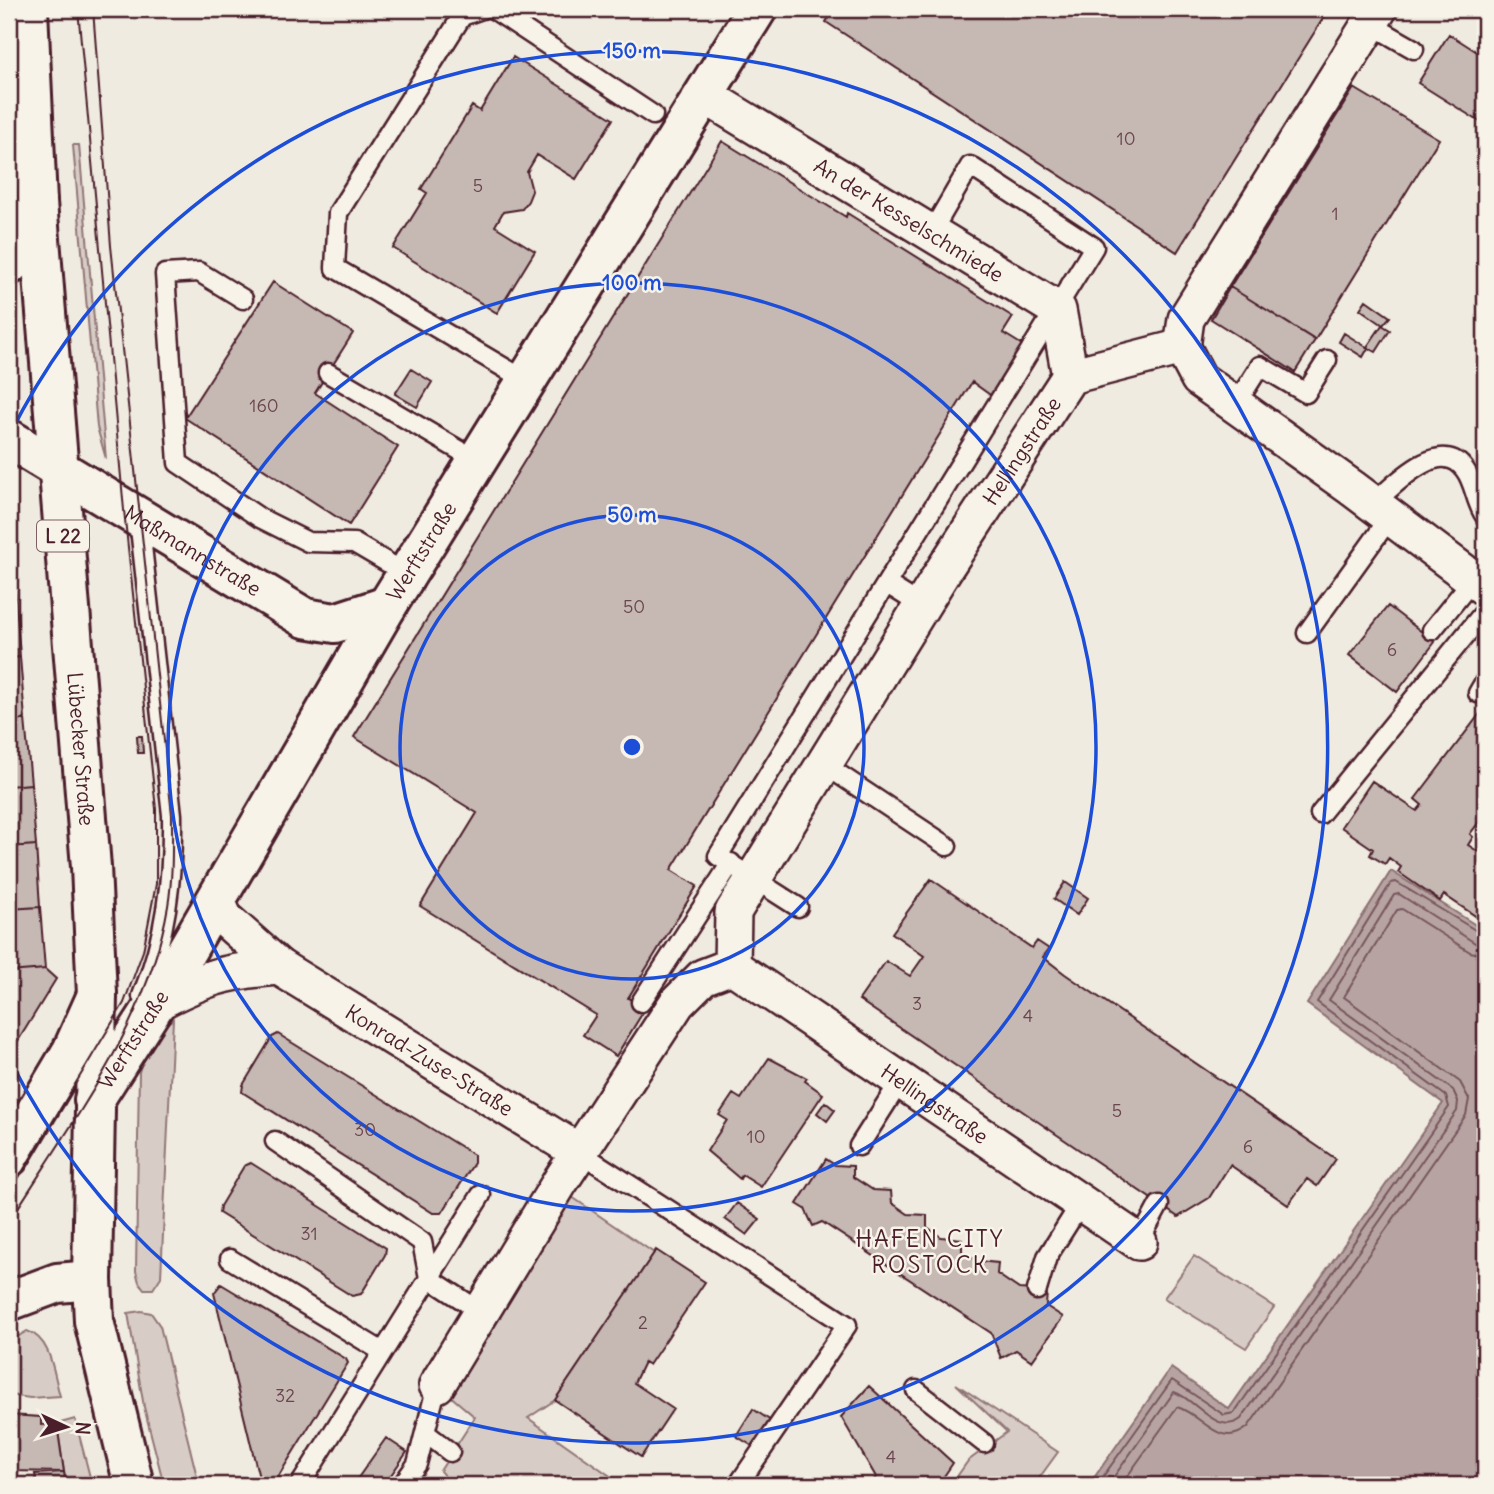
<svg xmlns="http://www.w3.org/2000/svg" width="1494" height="1494" font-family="Delius,sans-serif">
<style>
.green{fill:#d8cdc6;stroke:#917678;stroke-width:2}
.water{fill:#b7a4a2;stroke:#8b6f72;stroke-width:2}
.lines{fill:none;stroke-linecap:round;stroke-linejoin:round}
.shore{stroke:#76545b;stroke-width:2}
.building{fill:#c6b8b3;stroke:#4a1f2b;stroke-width:2}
.lane-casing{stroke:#4a1f2b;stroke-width:23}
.street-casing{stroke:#4a1f2b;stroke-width:40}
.secondary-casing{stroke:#4a1f2b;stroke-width:44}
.primary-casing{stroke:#4a1f2b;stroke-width:44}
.lane{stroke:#f7f3e8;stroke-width:18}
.street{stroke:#f7f3e8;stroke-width:35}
.secondary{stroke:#f7f3e8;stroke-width:38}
.primary{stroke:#f7f3e8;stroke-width:38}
.tram{stroke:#4a1f2b;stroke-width:2}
.ring{fill:none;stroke:#1d4ed8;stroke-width:3.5}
.labels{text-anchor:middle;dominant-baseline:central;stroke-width:5;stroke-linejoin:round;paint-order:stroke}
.number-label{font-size:18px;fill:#69454d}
.shield{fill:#f7f3e8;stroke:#7e5f64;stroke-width:2}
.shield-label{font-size:19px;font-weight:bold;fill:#4a1f2b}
.street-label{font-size:21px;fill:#4a1f2b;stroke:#f7f3e8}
.neighbourhood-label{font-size:23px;letter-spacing:2px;fill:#4a1f2b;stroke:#f7f3e8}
.centre{fill:#1d4ed8;stroke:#f7f3e8;stroke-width:3.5}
.ring-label{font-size:21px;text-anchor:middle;font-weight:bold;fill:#1d4ed8;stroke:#f7f3e8;stroke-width:5;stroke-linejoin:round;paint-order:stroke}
</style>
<rect width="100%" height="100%" fill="#f0ebe0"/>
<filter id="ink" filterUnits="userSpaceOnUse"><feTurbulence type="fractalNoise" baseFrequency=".0143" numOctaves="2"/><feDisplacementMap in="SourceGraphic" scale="14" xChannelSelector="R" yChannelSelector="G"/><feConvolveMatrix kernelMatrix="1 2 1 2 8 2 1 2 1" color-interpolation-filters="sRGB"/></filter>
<g filter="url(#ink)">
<!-- green -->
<path class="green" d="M73,145H79L106,459L97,427Z
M173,1019L161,1277L153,1289H144L139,1282L136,1271L139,1072C146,1048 153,1034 173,1019Z
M572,1197L654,1253L555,1400L528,1418L623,1485H452L440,1471L475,1417L448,1394L504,1295Z
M1194,1256L1274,1307L1246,1348L1164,1298Z
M141,1311L151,1313L160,1326L199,1485H164L144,1407L128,1313Z
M27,1331C52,1339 53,1373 60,1396L30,1398L9,1395V1342Z
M956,1384L1058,1452L1034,1485H951L968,1461L1007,1432Z
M75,1419L92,1485H66L57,1424Z"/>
<!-- water -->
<path class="water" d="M1391,871L1485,931V1485H1089L1171,1368L1229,1409L1443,1103L1307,1004Z"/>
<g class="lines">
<!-- shore -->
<path class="shore" d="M1097,1485L1172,1380L1224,1415L1234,1413L1449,1107L1446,1096L1317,1002L1391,883L1396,882L1485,936
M1108,1485L1174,1392C1195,1398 1217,1437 1241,1419L1457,1111L1458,1101L1453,1090L1329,1000L1394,895L1399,894L1475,943L1485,945
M1121,1485L1177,1407C1202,1414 1220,1451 1248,1427L1466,1115L1469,1099L1460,1082L1344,997L1397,910L1402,909L1470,952L1485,955"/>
</g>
<!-- building -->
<path class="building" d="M834,9H1329L1177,252L826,22Z
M1449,34L1485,57V125L1418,83Z
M513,57L613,119L576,179L537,155L527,172L532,191L528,201L522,209L503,212L495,226L535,251L497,313L393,248L427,193L421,189L472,106L480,111Z
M1354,88L1439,139L1315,340L1230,287Z
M722,141L846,217L847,213L1013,317L1003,333L1024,346L993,397L972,382L671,870L697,886L628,998L645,1009L616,1056L583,1035L596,1015L420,906L477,813L354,737Z
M273,282L353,333L315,393L398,447L349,525L185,418Z
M1230,287L1315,340L1295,372L1211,319Z
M1366,300L1390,317L1383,325L1360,309Z
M1382,325L1390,330L1376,352L1367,347Z
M1344,333L1368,348L1363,357L1339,342Z
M411,369L432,382L417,407L395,394Z
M9,547L12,549L16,600H9Z
M9,600H16L20,657L9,658Z
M1388,606L1435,642L1397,692L1349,655Z
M20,657L25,719L9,721V658Z
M1485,707V814L1470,834L1473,837L1468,845L1485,856V911L1480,919L1444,895L1440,901L1398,872L1401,867L1389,858L1385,864L1370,855L1373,849L1341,827L1372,781L1417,811L1422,805L1415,799Z
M25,719L31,784L9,786V721Z
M137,736H142L143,753H138Z
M31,784L36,845L9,847V786Z
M36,845L40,907L9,909V847Z
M931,879L1032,948L1037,941L1049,949L1043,957L1065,974L1336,1159L1317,1186L1307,1179L1288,1205L1230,1165L1209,1198L1178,1217L859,1000L886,961L910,976L924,956L892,933Z
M1065,882L1088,898L1077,915L1054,899Z
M40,907L45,969L9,972V909Z
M45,969L56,979L13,1049L9,1047V972Z
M278,1034L474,1155V1163L442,1213H433L242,1092L243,1085L272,1037Z
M769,1058L807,1078L805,1081L823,1094L761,1187L742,1175L740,1179L707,1151L727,1120L719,1115L733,1094L741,1099Z
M825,1102L835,1110L827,1121L817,1113Z
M826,1159L835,1165L853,1166V1177L873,1190L891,1191L892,1203L908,1214L927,1215V1227L941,1237L962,1239V1251L978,1261L998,1263L997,1274L1019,1289L1047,1291L1046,1306L1063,1317L1032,1361L1016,1350L1001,1358L991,1333L822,1222L813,1226L805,1209L797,1204Z
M251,1163L386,1248L385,1255L361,1294L352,1296L219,1213L220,1206L244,1166Z
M737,1203L760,1219L747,1235L725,1219Z
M656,1250L705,1282L649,1365L644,1362L634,1383L673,1409L641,1457L555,1400Z
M221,1284L346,1359L348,1363L273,1485H263L260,1482L214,1293Z
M869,1386L953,1463L938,1485H870L876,1477L841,1417Z
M753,1409L771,1421L754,1447L736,1436Z
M9,1415L41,1417V1425L57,1424L64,1472L9,1471Z
M386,1438L407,1452L384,1485H353Z
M64,1472L66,1485H37L35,1474Z"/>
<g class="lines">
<!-- lane casing -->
<g class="lane-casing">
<path id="lane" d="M482,9L462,16L338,213L335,268L525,380
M493,9L653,115
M1370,24L1414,49
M243,299L199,272L165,274L178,463L260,518L308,542L354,543L407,574
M328,373L476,460
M1234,407L1260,366L1306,393L1327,360
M1374,503C1394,485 1441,435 1465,470C1475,483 1475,502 1485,516
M139,519L172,815C173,879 166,937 142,996
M887,584L922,606
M1432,630L1475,577
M1307,633L1391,516
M1478,693L1485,681
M825,765L947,846
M1320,814L1485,611
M798,907L718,856L1094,247L970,166L931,233
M641,1002L731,863
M275,1141L422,1242L429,1278L481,1312
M859,1146L901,1080
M579,1152L847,1325L738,1485
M1139,1242L1159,1205
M230,1259L383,1352
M1037,1290L1047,1257L1081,1203
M916,1390L984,1443
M427,1434L450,1452
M300,1485L481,1195
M402,1485L417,1464L437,1385"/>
</g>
<!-- street casing -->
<g class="street-casing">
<g id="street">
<path id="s1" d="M704,95L1058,310L1070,376"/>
<path d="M1182,347L1186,319L1379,9"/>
<path d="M1182,347L1199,379L1352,488L1485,588"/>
<path id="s2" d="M216,899L225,919L279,967L579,1152"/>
<path id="s3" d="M732,966L733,912L945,568L1070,376L1182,347"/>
<path id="s4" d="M732,966L1139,1242"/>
<path d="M156,1003C204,978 225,971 279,967"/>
<path d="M437,1385L560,1182L677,1003L703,977L732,966"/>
</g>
</g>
<!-- secondary casing -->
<g class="secondary-casing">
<g id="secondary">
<path d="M9,265L37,202"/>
<path id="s5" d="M9,439L305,618L335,623L387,606"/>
<path id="s6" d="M94,1100L156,1003L387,606L757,9"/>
<path d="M9,1157L72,1051L97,995"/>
<path d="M9,1301L57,1283L92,1280"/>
</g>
</g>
<!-- primary casing -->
<g class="primary-casing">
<g id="primary">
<path id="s7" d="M28,9L37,202L91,867L97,995L92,1280L94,1321L134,1485"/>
</g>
</g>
<!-- lane -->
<use href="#lane" class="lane"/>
<!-- street -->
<use href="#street" class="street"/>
<!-- secondary -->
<use href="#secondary" class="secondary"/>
<!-- primary -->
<use href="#primary" class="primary"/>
<!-- tram -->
<path class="tram" d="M9,1194L124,1003L143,951L156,884V809L124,510L78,9
M9,1222C71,1123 148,1024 168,906C173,876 172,846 172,815L111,246L93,9"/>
</g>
</g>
<!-- distance rings -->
<g class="ring">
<circle cx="632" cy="747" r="232"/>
<circle cx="632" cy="747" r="464"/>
<path d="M9 436A696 696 0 1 1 9 1058"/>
</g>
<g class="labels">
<!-- number labels -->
<g class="number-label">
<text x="1126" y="138">10</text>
<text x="478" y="185">5</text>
<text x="1335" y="213">1</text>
<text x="264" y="405">160</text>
<text x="634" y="606">50</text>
<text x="1392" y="649">6</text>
<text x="917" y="1003">3</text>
<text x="1028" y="1015">4</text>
<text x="1117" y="1110">5</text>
<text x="365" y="1129">30</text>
<text x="756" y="1136">10</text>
<text x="1248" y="1146">6</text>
<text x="309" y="1233">31</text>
<text x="643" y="1322">2</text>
<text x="285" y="1395">32</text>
<text x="891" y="1456">4</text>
</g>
<!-- shield labels -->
<rect class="shield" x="37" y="520.5" width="52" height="31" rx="5"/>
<g class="shield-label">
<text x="63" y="536">L 22</text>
</g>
<!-- street labels -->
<g class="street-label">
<text stroke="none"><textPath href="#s1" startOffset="240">An der Kesselschmiede</textPath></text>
<text stroke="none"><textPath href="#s3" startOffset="598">Hellingstraße</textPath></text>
<text stroke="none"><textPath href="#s5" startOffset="215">Maßmannstraße</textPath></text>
<text stroke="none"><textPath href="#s6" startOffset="639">Werftstraße</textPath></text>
<text stroke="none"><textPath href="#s7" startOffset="742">Lübecker Straße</textPath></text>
<text stroke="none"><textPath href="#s6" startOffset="72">Werftstraße</textPath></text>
<text stroke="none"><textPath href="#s2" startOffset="271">Konrad-Zuse-Straße</textPath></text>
<text stroke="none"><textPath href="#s4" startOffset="245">Hellingstraße</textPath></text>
</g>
<!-- neighbourhood labels -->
<g class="neighbourhood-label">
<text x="930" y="1238">HAFEN CITY<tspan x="930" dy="26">ROSTOCK</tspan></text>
</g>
</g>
<circle cx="632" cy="747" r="10" class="centre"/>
<g class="ring-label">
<text x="632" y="58">150 m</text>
<text x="632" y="290">100 m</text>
<text x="632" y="522">50 m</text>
</g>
<!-- margin -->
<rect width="1494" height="1494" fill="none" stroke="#f7f3e8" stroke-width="35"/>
<rect x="18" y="18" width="1459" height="1459" fill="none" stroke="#4a1f2b" stroke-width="2.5" filter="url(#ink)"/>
<!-- north arrow -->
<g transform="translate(66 1427) rotate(94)" stroke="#f7f3e8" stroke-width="5" paint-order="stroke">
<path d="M0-5L12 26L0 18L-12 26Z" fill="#4a1f2b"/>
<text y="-10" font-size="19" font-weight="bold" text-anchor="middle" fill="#4a1f2b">N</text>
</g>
</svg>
